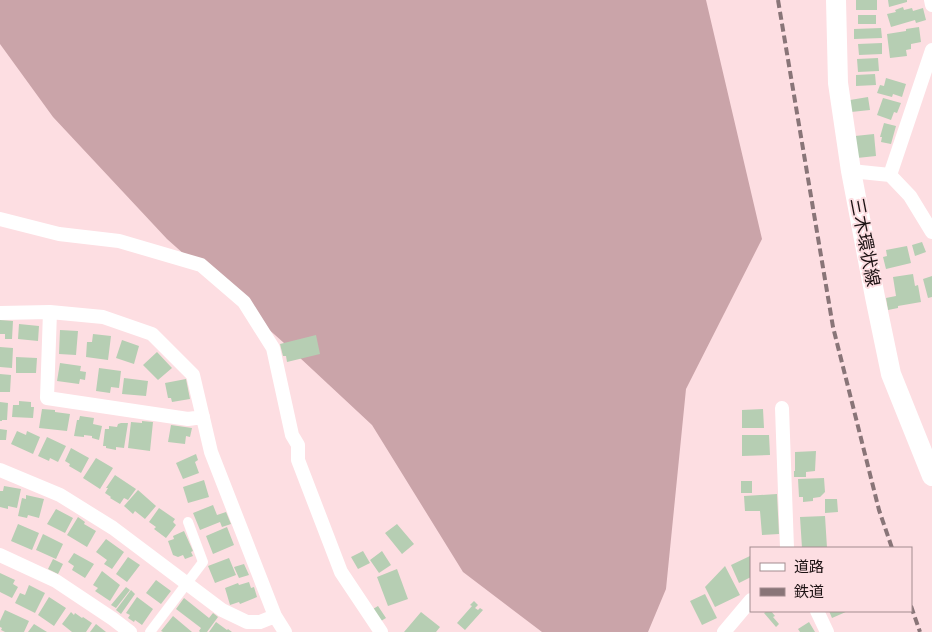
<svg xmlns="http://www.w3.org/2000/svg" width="932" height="632" font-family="Figtree,'Noto Sans JP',sans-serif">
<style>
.forest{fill:#caa4a9}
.building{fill:#b6ceb3}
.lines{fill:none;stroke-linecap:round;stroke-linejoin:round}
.pedestrian{stroke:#fff;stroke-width:10}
.minor{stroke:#fff;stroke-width:14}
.secondary{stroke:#fff;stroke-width:20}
.rail{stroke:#897578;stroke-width:4;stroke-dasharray:8 4;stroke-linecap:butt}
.labels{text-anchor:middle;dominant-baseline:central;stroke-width:4;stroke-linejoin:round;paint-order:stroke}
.street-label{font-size:18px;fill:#1c1213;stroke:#fddee2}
</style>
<rect width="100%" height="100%" fill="#fddee2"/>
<!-- forest -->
<path class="forest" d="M0,0H706L762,239L686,389L666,589L648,632H542L463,572L372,425L284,343L167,239L53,117L0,44Z"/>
<!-- building -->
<path class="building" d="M856,0H877V10H856Z
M888,0H907V2L889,7Z
M903,7L904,10L912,8L913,11L923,8L926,20L916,23L915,20L891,27L887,14L896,12L895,10Z
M858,15H876V24H858Z
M919,27L921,42L911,44V49L906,50L907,56L890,58L887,34L906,31V29Z
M881,28L882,38L854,39V29Z
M882,43V54L859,55L858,44Z
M878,58L879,71L858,72L857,59Z
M875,74L876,85L856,86V75Z
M886,78L906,84L902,97L893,94L892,97L877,93L880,85L884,86Z
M868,97L870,110L851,112L850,100Z
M883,98L901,103L897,113L894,112L891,120L877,115Z
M884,123L896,126L891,144L881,142L882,137H880Z
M874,134L876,156L857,158L855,136Z
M922,242L926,252L915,256L912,245Z
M907,246L911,263L886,269L883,257L887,256L886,250Z
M913,274L915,286L918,285L921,302L898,306V308L888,310L886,298L896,296L893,277Z
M932,276V297L928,298L923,279Z
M0,320L13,321L12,339H5V334H0Z
M19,324L39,326L38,341L18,339Z
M60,330L78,331L76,355L59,354Z
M93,334L111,336L108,360L86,357L87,342H92Z
M316,335L320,354L287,362L286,356H283L280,344Z
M122,340L139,346L134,364L116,358Z
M0,347L13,348L12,368L0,367Z
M157,352L172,368L158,380L143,365Z
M16,357L37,358L36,373H16Z
M60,363L81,366L80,371L86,372L85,380L80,379L79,384L57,381Z
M99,368L121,371L119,388L111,387L110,393L96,391Z
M0,374L11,375L10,392H0Z
M124,378L148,381L146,396L122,394Z
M186,379L190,399L172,402L171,398H168L165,383Z
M19,401L31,402V407H34L33,418L12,417L13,405H19Z
M0,402L8,403L7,420H2V421H0Z
M42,409L55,410V412L70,414L67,431L39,428Z
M763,409L764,428H742V410Z
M80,416L94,418L93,424L102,426L99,440L92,438V436L84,435V437L74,436L77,420H79Z
M142,421L153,422L150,451L128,448L131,422L142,423Z
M121,423H128L124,448L116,447V450L106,448V446H103L105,429H109V426L117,427L118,424Z
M171,425L192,428L190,437L186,436L185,444L168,442Z
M0,429L7,430L6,440H0Z
M17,431L26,435L27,431L40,437L33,454L11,444Z
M742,435H769L770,455L742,456Z
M47,437L66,446L58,462L50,458L49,461L38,456Z
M71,448L89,458L81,473L69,466L70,464L65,461Z
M816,451L815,471L806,472V477H794V471H795V452Z
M196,454L198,460L195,462L199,473L183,479L176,463Z
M96,458L113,468L100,489L83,478Z
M115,475L136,489L128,500L124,498L120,504L110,498L111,497L105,493L108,488H106Z
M824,478L825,492L820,497L813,498V501L803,502V497H799L798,479Z
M204,480L209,497L188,503L183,487Z
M741,481H752V493H741Z
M4,486L21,489L17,508L8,506V509L0,507V491H3Z
M138,490L156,506L145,519L135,511L133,514L124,506Z
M777,494L779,534L762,535L760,511H745L744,496Z
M26,495L44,499L39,518L28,515L27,518L18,516L22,498L26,499Z
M825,499H837L838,512L825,513Z
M213,505L217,515L226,512L231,524L222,527L220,522L200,530L193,513Z
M159,508L175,519L173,522L176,525L166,538L154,529L156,527L149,522Z
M56,509L73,518L65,533L47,524Z
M825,516L827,548H802L800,517Z
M78,517L85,522L84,524L96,531L87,547L67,535Z
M18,524L39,533L32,550L11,541Z
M397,524L414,544L402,554L385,533Z
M227,527L234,545L213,554L206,536Z
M184,531L193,551L191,552L193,556L185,559L183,555L178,557L173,555L168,541L174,539L173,536Z
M43,534L63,544L56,559L36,550Z
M106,539L124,552L112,569L104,564L107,560L96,552Z
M363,551L370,563L358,569L351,557Z
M382,551L391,565L379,573L370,560Z
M74,553L94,564L85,578L72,570L74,566L68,562Z
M750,556L751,577L739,583L731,565Z
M128,557L140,565L127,582L116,574Z
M229,558L236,575L215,583L208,566Z
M53,559L63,564L58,574L48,569Z
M244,564L249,575L239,578L234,567Z
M725,566L740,595L715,607L705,587Z
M397,569L408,599L388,606L377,577Z
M102,571L120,585L110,601L95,591L98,588L93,585Z
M0,573L15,580L13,584L18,587L12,598L0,592Z
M156,580L171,591L161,604L146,593Z
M249,582L251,588L254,587L257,597L240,604L239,602L230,605L225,588L238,583L239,585Z
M29,585L45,593L35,613L15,603L20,593L25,595Z
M126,587L130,590L116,608L111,605Z
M131,590L135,594L121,614L116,610Z
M705,594L717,618L702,625L690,601Z
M49,597L66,608L54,626L38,615Z
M137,597L153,609L142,625L135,620L134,622L128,618L130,615L126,613Z
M184,598L209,618L213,613L218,617L207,632H200L199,631L201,628L176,609Z
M474,601L478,605L475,608L478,610L480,608L483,610L465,630L457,623L472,606L470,605Z
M378,606L386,618L381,621L373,609Z
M5,610L29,621L24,632H5L1,630L2,628L0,627V621Z
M767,611H771L775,616L773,617L779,624L776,627L764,613Z
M829,611H848L832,618Z
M71,612L74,615L75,613L82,618L83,617L92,623L86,632H72L62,624Z
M421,612L440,627L436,632H404Z
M173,616L192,632H163L161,631Z
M216,622L227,630L228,629L232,632H209Z
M809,622L815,632H800L798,629Z
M34,624L47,632H28Z
M96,624L106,632H90Z"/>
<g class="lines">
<!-- pedestrian -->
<path class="pedestrian" d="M150,632L203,562L188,522"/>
<!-- minor -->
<path class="minor" d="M931,0L932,5
M851,171L890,175L910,196L932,232
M890,175L932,50
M0,219L59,234L119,241L201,265L244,302L273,348L292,435L298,445V460L341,572L381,632
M50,312L47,398L188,419L203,417
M0,313L50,312L103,317L152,334L193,375L211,452L275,616L285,632
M782,408L787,548
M0,470L60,495L113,528L222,610L247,622H260L275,616
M0,555L56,581L113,619L130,632
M817,611L827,632
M724,632L751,600"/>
<!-- secondary -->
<path class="secondary" d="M836,0L838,83L851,171L875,297L891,374L932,476"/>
<!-- rail -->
<path class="rail" d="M778,0L833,327L879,510L892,548
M911,606L920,632"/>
</g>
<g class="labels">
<!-- street labels -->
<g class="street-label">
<text transform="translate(865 242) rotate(79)">三木環状線</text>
</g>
</g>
<!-- legend -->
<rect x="750" y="547" width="162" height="65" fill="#fddee2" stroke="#a38c8f"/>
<rect x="760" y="563" width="25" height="8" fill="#ffffff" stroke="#a38c8f"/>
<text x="794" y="572" font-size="15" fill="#1c1213">道路</text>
<rect x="760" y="588" width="25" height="8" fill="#897578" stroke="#a38c8f"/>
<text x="794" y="597" font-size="15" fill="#1c1213">鉄道</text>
</svg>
